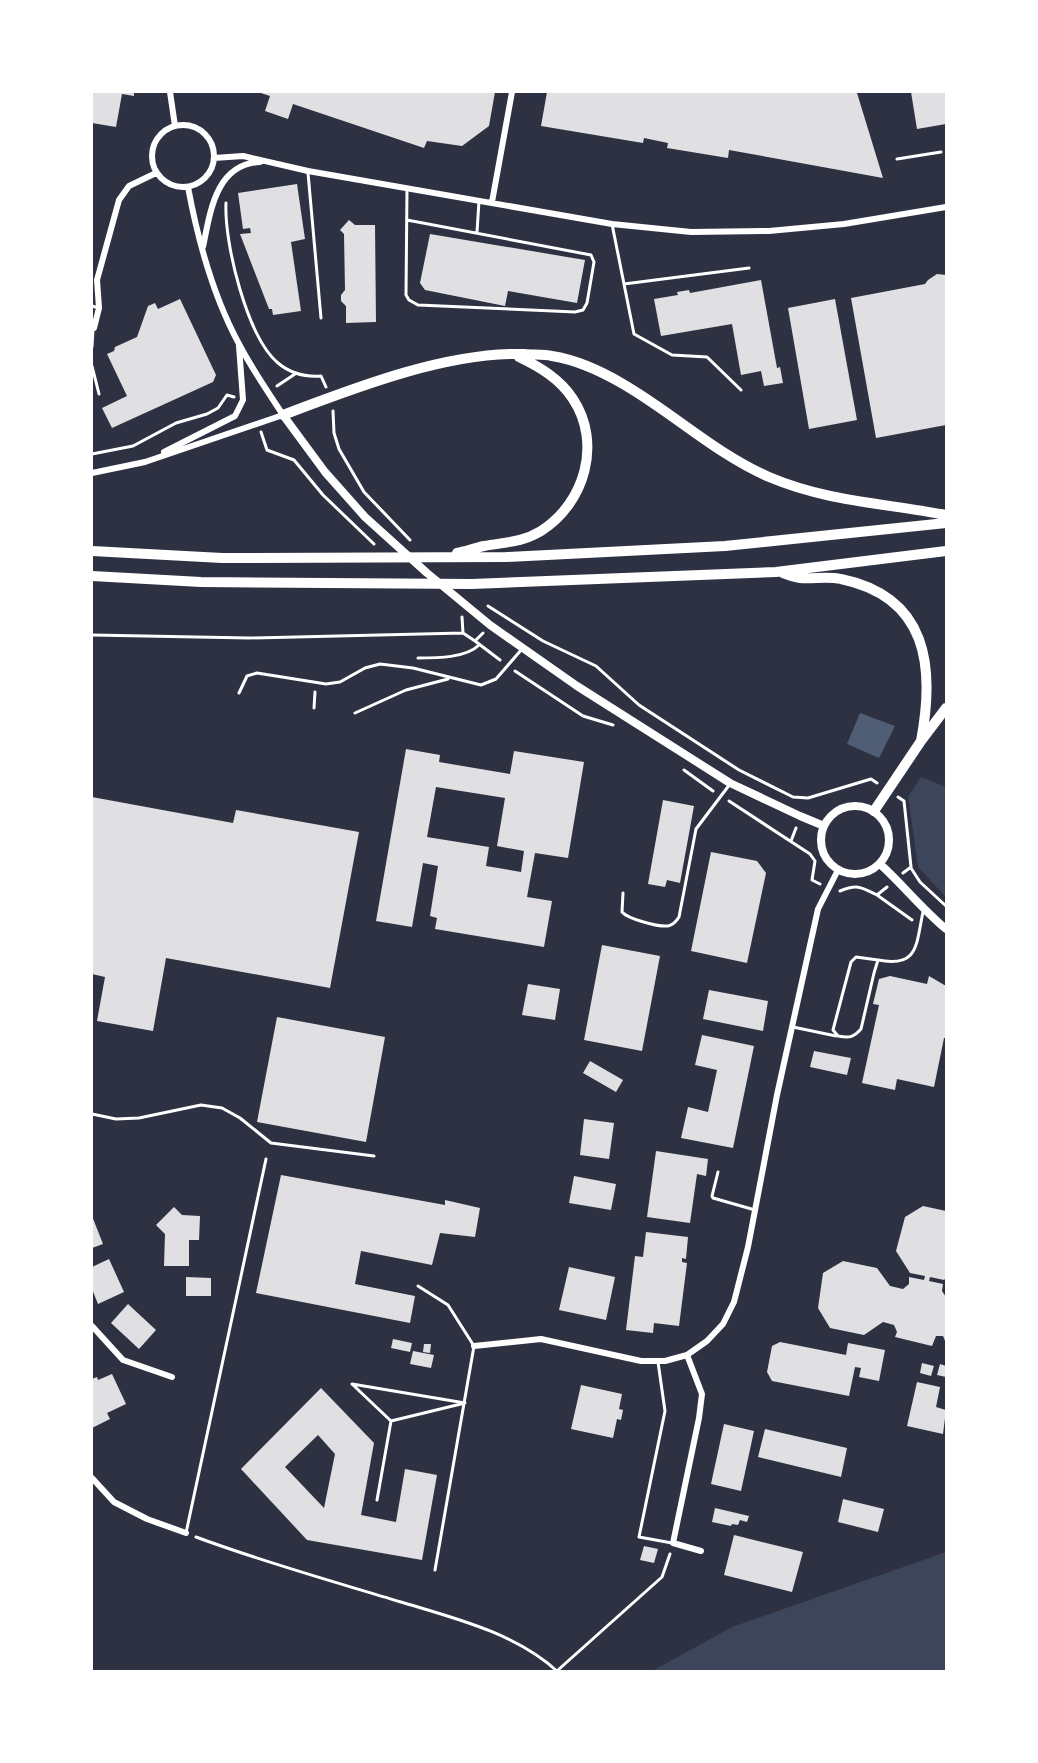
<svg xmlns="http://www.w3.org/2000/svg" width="1038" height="1763" font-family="'Open Sans',sans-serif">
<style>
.green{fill:#3c4559}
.water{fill:#4f5d75}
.building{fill:#e0e0e3;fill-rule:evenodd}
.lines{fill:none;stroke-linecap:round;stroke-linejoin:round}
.path{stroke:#fff;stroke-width:3}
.service{stroke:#fff;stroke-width:3}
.minor{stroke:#fff;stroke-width:6}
.tertiary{stroke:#fff;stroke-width:8}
.trunk{stroke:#fff;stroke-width:10}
</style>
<rect width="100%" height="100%" fill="#2d3142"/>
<!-- green -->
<path class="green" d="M921,777L946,787V897L918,867L908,796Z
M946,1552V1671H652L732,1627Z"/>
<!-- water -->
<path class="water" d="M860,713L895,726L879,758L847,744Z"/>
<!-- building -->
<path class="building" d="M92,92H134V96L122,94L116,127L92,123Z
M258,92H495L489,126L462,146L427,141L424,148L293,104L288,119L265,111L270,96Z
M547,92H848L857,93L883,178L729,150L728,158L667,148L668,143L644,138L643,143L541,126Z
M911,92H946V124L917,129Z
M297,184L305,239L291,242L301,311L273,315L272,309H269L240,234L251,233L250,228L243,229L238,193Z
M349,220L355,225H375L376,322L346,323V306L341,301V295L345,290L344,234L340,230Z
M430,234L585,260L577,303L508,291L505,306L425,290L420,283Z
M937,274L946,275V425L876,438L851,298L925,284L928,280Z
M761,280L777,368L780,367L783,383L764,386L761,371L741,375L732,324L661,336L654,299L678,295L677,292L689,290L690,293Z
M180,299L216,375L213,382L112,428L102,408L127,396L107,354L114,351L115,347L137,337L148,306L155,303L158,309Z
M835,299L857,420L809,429L788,308Z
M406,749L440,755L439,762L510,774L514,751L584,762L568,858L535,853L527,897L552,901L544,947L435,929L437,918L430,916L438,866L423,863L412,927L376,921ZM436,787L505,798L497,846L524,851L521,872L486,866L489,847L427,837Z
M92,797L233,823L236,810L359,832L330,988L166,958L153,1031L97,1021L105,977L92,974Z
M663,800L694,806L680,883L667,880L665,887L648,884Z
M711,852L757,861L766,873L747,963L691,951Z
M602,945L660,956L642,1051L584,1040Z
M890,976L927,984L929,976L946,986V1038H944L934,1087L897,1079L895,1090L862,1083L879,1005L873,1004L879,979Z
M528,984L560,989L555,1020L522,1015Z
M709,990L768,1001L763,1031L703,1019Z
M277,1017L385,1037L366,1142L257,1122Z
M702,1035L754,1046L733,1148L681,1138L688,1107L708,1112L717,1070L695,1065Z
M814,1051L851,1058L847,1075L810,1067Z
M590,1061L623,1080L616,1092L583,1073Z
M584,1119L614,1123L609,1159L580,1155Z
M656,1151L708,1159L706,1176L697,1174L690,1223L647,1217Z
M281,1175L445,1205V1200L480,1208L475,1237L440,1233L432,1265L361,1251L355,1284L415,1296L410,1323L256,1293Z
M574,1176L616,1184L611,1210L569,1203Z
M923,1206L946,1211V1278L944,1280L930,1277L929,1281L943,1284L942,1291L946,1297V1343L943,1336H936L932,1346L895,1337L897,1332L894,1325L883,1322L864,1335L830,1328L818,1308L823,1273L843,1261L877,1268L890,1286L903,1289L909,1284V1277L924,1280L925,1276L910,1273L896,1251L905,1217Z
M174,1207L182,1215L200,1216L199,1240H189V1266H164L165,1234L156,1225Z
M92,1216L103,1244L92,1248Z
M646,1232L688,1237L686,1259L682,1258V1262L687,1263L679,1326L654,1323L653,1333L626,1330L635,1256L643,1257Z
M109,1259L124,1292L98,1304L92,1289V1267Z
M569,1267L615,1277L606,1320L559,1310Z
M186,1277L211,1278V1296H186Z
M128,1304L156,1330L139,1349L111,1323Z
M393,1339L412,1343L410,1352L391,1348Z
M780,1342L846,1355L848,1343L885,1350L879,1381L859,1377L861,1368L855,1367L849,1396L772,1381L767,1372L772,1346Z
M424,1344H431L430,1353L423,1352Z
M413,1351L434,1355L431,1368L410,1364Z
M922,1363L934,1366L931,1376L920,1373Z
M940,1364L946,1366V1377L937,1375Z
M112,1374L126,1404L107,1413L110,1419L92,1428V1379L97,1377L98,1380Z
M917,1382L940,1387L936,1407L946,1410L943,1434L907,1426Z
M581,1385L622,1394L619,1409L623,1410L621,1420L617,1419L613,1438L571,1429Z
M321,1388L374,1443L361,1515L396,1522L405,1469L437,1475L422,1560L307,1540L241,1469ZM318,1435L335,1454L324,1508L285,1467Z
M724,1424L754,1431L741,1491L711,1484Z
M765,1429L847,1448L841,1477L758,1457Z
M843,1499L884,1509L878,1532L838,1522Z
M715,1508L749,1516L747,1522L740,1520L738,1525L732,1524L731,1526L712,1522Z
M734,1535L803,1552L792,1592L724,1575Z
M644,1546L658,1549L654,1563L640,1560Z"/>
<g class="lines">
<!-- path -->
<path class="path" d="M897,159L941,152
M226,203C224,243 247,337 278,363C291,374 306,377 321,376L326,387
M277,386L295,374
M333,411L334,433L339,449L364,492L410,540
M261,432L267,450L294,460L323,495L374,544
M92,454L133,446L176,423L207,414L218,408L227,395L234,397
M488,606L543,641L596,666L639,705L739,770L793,797L808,798L871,779L877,783
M462,617L463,633
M92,635L249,638L463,633L475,641L483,633
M475,641L500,660
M418,658C437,658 466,658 479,645
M515,671L583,716L613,725
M314,708L315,692
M684,770L713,791
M898,797L904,801L911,867L903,873
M729,801L810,854L815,861L812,880L820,884
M791,841L796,828
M911,868L920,882L946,906
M840,891C857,884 861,887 877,895L887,887
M877,895L912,920
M92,1114L116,1119L139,1118L201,1105L222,1108L240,1118L271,1143L374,1156
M196,1537C263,1562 332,1581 401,1602C454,1618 516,1633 558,1672
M558,1670L662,1577L670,1554"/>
<!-- service -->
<path class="service" d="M308,173L321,318
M407,220L591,255L594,262L587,303L583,310L575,312L418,305L409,300L406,295L407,189
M612,224L634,334L672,355L707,357L741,390
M477,232L479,201
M624,284L749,268
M92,306L99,308
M92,347L93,330
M92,366L99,394
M239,693L247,676L257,673L326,684L340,682L365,668L380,664L413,668L481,685L496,679L522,649
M355,713L406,690L448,679
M623,893L622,912C628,919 658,927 668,926C673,925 676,922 679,917L696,829L730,784
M878,960L856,957L851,962L833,1030L838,1036C849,1038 853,1038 861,1029L874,973L878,960C919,968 916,944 923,912
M793,1027L836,1036
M718,1172L712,1196L713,1198L755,1210
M418,1286L448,1305L474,1346L435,1570
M658,1362L665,1411L639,1537L672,1543
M352,1384L465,1403L391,1421Z
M377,1500L391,1421
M186,1533L266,1159"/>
<!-- minor -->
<path class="minor" d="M170,92L175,126
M152 156a31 31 0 1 1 62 0a31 31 0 1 1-62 0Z
M214,158L243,156L308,171L612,224L691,232L769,231L844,224L946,207
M492,202L512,92
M203,247C210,214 215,164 260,162
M94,328L99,308L97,280L119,200L129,186L156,173
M164,452L235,416L243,400L239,346
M92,473L145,462L283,415C268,392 252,369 239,344C213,296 198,241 188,187
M92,1326L123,1360L172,1377
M474,1346L541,1339L641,1361H665L687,1355L707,1341L723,1324L734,1302L748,1247L777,1095L818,909L838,870
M687,1355L702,1394L699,1418L673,1543L701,1551
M92,1478L114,1502L147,1519L186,1533"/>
<!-- tertiary -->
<path class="tertiary" d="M283,415L325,472L365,517L427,573L490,625L577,686L730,783L800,816L824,826
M821 840a34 34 0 1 1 68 0a34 34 0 1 1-68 0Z
M880,864C903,885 922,909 946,929"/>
<!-- trunk -->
<path class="trunk" d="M283,415C357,387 446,352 524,354C533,355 543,354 552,356C577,360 601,371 623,384C673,413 716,454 769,477C828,502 885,503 946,515
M92,551L222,558L506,557L725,546L946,523
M457,553C466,551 475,548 484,546C505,542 521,543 541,531C585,503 602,443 573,399C560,379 540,367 519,357
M783,573C788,575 794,577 800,578C814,579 828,576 841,579C928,597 935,667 921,741
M92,576L201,582L472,584L776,572L946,551
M874,811L921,741L946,708"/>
</g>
<!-- border -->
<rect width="1038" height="1763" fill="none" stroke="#ffffff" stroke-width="186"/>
</svg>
